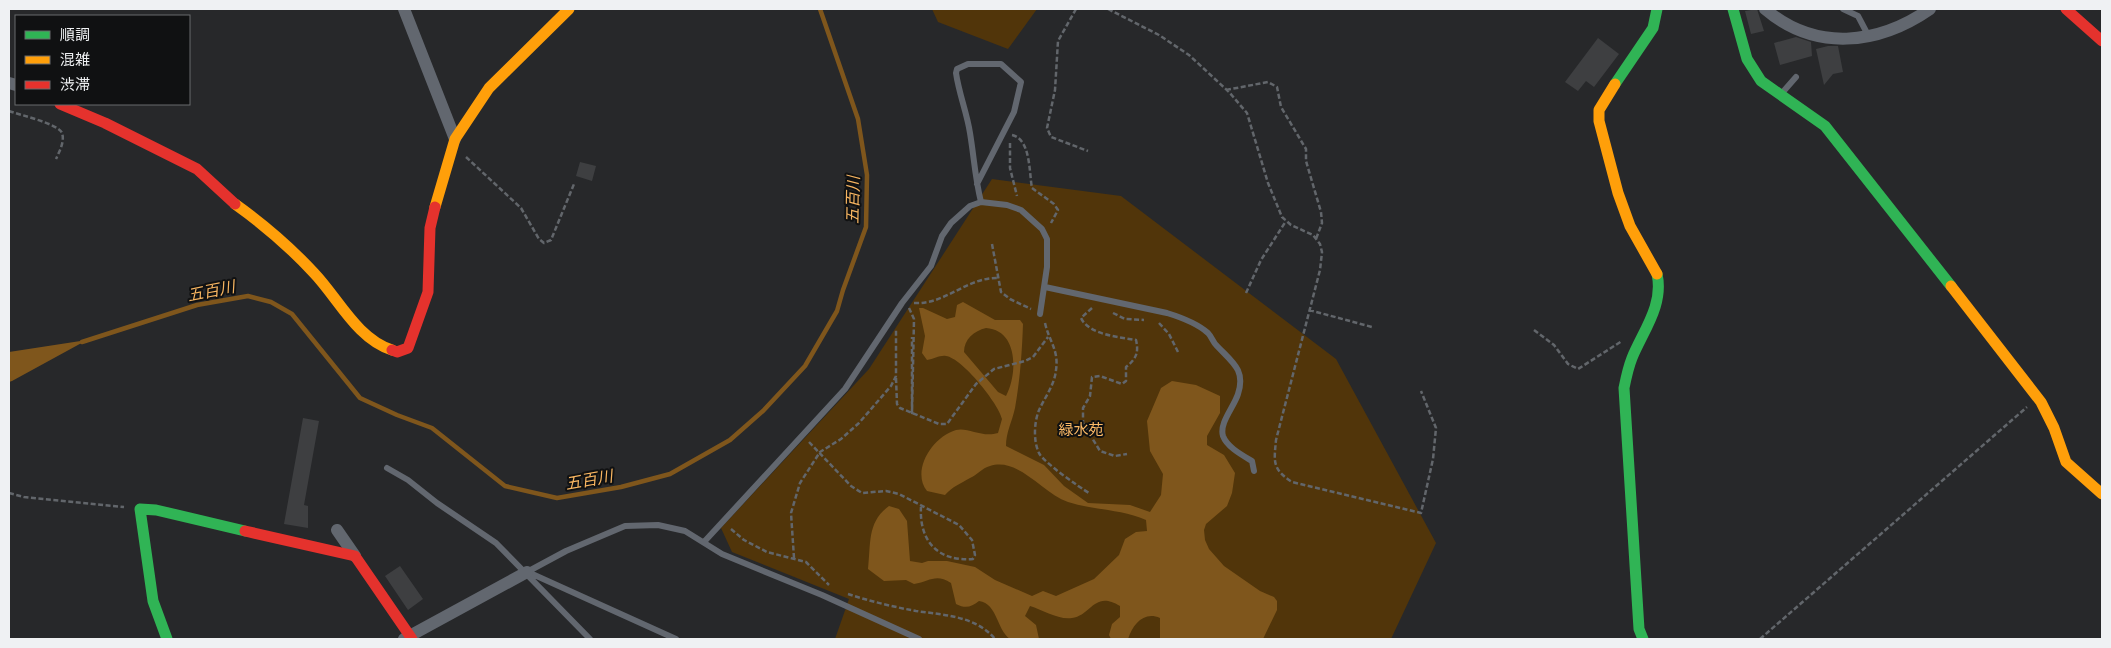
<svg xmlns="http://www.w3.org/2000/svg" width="2111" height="648" font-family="Poppins,'Noto Sans JP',sans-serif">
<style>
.green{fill:#51350a}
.water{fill:#7f561c;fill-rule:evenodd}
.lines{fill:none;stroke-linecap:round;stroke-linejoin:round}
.stream{stroke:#7f561c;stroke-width:4.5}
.building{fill:#3e3f41}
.path{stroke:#62666b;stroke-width:2.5;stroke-dasharray:5 2.5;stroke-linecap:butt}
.lane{stroke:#62676f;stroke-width:6}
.street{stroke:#62676f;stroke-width:12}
.fast{stroke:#30b455;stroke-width:11}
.slow{stroke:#ff9f0a;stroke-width:11}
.jam{stroke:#e5322d;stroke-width:11}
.labels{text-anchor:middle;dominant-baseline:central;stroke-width:4;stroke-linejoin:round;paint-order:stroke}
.park-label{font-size:15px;fill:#fcba66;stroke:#101112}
.water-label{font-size:16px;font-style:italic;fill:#f7b561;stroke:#101112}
</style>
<rect width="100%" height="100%" fill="#27282a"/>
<!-- green -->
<path class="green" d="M932,9H1037L1008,49L938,22Z
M992,179L1121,196L1336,359L1436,543L1391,639H835L849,599L732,552L721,528L869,369Z"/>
<!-- water -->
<path class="water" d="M963,302L995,320H1020L1023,324C1022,353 1020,380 1015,408C1012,422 1006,432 1006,446L1044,465L1064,486L1088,503L1130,505L1150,512L1161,495L1163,474L1150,451L1147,421L1161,388L1172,381L1196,385L1220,396V413L1207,436V445L1224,455L1235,473L1232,493L1227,506L1206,524L1204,530L1205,540L1209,549L1224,566L1260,591L1274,597L1277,601V610L1263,639H1160V618C1144,611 1133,624 1128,639H1111L1109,635L1112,624L1120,617V606C1094,590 1092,615 1072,618C1058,620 1043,610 1030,606L1025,616L1036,625L1039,639H1010C996,629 998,604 979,601C971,607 966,609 956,604L951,583C936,573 930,581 914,584L906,580L884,581L868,569C871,543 867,522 889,506L899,509L907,521L910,561L922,563L928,561H947L975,567L995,580L1032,596L1043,591L1056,596L1094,579L1119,555L1125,539L1136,532L1147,531L1146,520C1121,509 1093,510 1068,502C1042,493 1019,457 990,466C982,468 977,475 970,478C960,484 953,486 945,495L927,491C911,471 932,437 956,430C968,427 982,438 998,433L1002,419C999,404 962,358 946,356C940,355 934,359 927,360L922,353L925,336L919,308H923L947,319L955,317L957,305ZM986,328C1018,330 1018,373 1006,396L998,392L964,352C964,339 974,331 986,328Z
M87,340L12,381L9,382V352Z"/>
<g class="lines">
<!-- stream -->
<path class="stream" d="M82,342L197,305L248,296L271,302L292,314L360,398L397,415L432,428L505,486L557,498L621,487L670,474L730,440L763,411L805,366L837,311L843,290L866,227L867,175L858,119L820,9"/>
</g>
<!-- building -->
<path class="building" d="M1757,9L1764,31L1751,34L1745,11Z
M1796,37L1811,42L1812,56L1780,65L1774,43Z
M1598,38L1619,54L1594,87L1586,81L1578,91L1565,82Z
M1828,46H1838L1843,72L1833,74L1824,85L1816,49Z
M580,162L596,166L592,181L576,176Z
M303,418L319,421L304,505L308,506V528L284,524Z
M400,566L423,599L408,610L385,576Z"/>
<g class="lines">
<!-- path -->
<path class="path" d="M1076,9L1058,41L1055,90L1047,128L1051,137L1088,151
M1108,9L1159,35L1189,55L1229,92L1247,113L1268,183L1282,217L1291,225L1313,235L1320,244L1322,252L1320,270L1276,440C1274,462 1272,469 1292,482L1421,513L1433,459L1436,428L1421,391
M1226,90L1268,82L1277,87L1281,107L1306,149V161L1321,212L1322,223L1316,239
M9,111C20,115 59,124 62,133C65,142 59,152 56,159
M1012,135C1031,139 1029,173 1032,188L1054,204L1058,210L1051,223
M1010,143V168L1017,196
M466,157L521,208L539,239L544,243L551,240L574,184
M992,244L1001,292L1010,299L1031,309
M1246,293L1261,260L1286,221
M914,303C945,305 967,277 998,278
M909,308L914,319L912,413V337
M1092,308L1081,318C1089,335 1119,337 1136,340C1139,353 1136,359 1126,367V381L1122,384L1100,376L1092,377L1090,396L1083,408V423L1100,451L1115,456L1127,454
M1309,310L1372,327
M1113,313L1125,319L1144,320
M1045,323C1049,341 1059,350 1056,370C1055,383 1046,396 1040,408C1034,420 1033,441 1039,453C1043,462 1079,487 1089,493
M1159,323L1169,334L1178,352
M1534,330L1554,345L1568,364L1578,369L1622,341
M896,378L897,404L900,408L939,424H947L976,384L994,369L1025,361L1033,357L1048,337
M809,442L851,486L862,493L886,491L899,494L959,525L972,540L975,555L973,559C938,562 919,541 921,507
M9,493L24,497L124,507
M731,529L744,540L767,552L806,562L829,585
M794,558L791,513L800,483L820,452L841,439L859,423L891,386L896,376V330
M848,594C869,601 894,607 916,611C944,615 976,616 995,639
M1760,639L2027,407"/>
<!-- lane -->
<path class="lane" d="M1843,9L1858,16L1868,35
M1782,93L1796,77
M977,184L1014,112L1021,82L1001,64H968L957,69L956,73C959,94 967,113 970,133C974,157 975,178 981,202
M1045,287L1167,313C1180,317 1198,324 1208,333C1212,337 1213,343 1217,346C1232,362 1246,370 1238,394C1234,407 1219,423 1223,436C1227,447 1242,455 1252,461L1254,471
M387,468L408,480L437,503L496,543L590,639
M704,542L845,389L902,303L931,266L942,236L951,223L970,206L981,202L1007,205L1021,210L1042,229L1047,239V267L1040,314
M527,572L566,551L625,526L658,525L685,531L722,554L822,595L919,639
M530,573L676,639"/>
<!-- street -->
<path class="street" d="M404,9L455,139
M1765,9C1815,52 1878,45 1930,9
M9,83L16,85
M337,530L355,556
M404,639L527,572"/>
<!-- fast -->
<path class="fast" d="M1733,9L1747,59L1761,81L1825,126L1951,286
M1615,84L1653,28L1657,9
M167,639L153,601L140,509L156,510L245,531
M1643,639L1639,629L1624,388C1626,378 1628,368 1632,358C1643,331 1664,305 1657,274"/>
<!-- slow -->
<path class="slow" d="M1615,84L1599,110V121L1618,193L1630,226L1657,274
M235,204C263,224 290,247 314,273C338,298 357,339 392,350
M435,207L455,139L489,88L569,9
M1951,286L2041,402L2054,428L2066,462L2102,494"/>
<!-- jam -->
<path class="jam" d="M2066,9L2102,41
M60,104L105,123L197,169L235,204
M392,350L397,352L408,348L428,292L430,228L435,207
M245,531L355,556L412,639"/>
</g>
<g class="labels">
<!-- park labels -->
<g class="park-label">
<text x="1081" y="429">緑水苑</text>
</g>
<!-- water labels -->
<g class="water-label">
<text transform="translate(853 200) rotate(-89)">五百川</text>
<text transform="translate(211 291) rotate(-11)">五百川</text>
<text transform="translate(589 480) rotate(-10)">五百川</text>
</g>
</g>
<!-- border -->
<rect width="2111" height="648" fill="none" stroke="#eff1f3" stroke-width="20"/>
<!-- legend -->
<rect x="15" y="15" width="175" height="90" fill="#101112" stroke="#696b6c"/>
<rect x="25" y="31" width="25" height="8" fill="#30b455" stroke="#696b6c"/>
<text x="60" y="40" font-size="15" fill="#eff1f3">順調</text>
<rect x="25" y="56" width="25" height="8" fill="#ff9f0a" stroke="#696b6c"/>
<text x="60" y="65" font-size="15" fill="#eff1f3">混雑</text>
<rect x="25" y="81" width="25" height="8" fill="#e5322d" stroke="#696b6c"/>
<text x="60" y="90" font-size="15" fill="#eff1f3">渋滞</text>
</svg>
